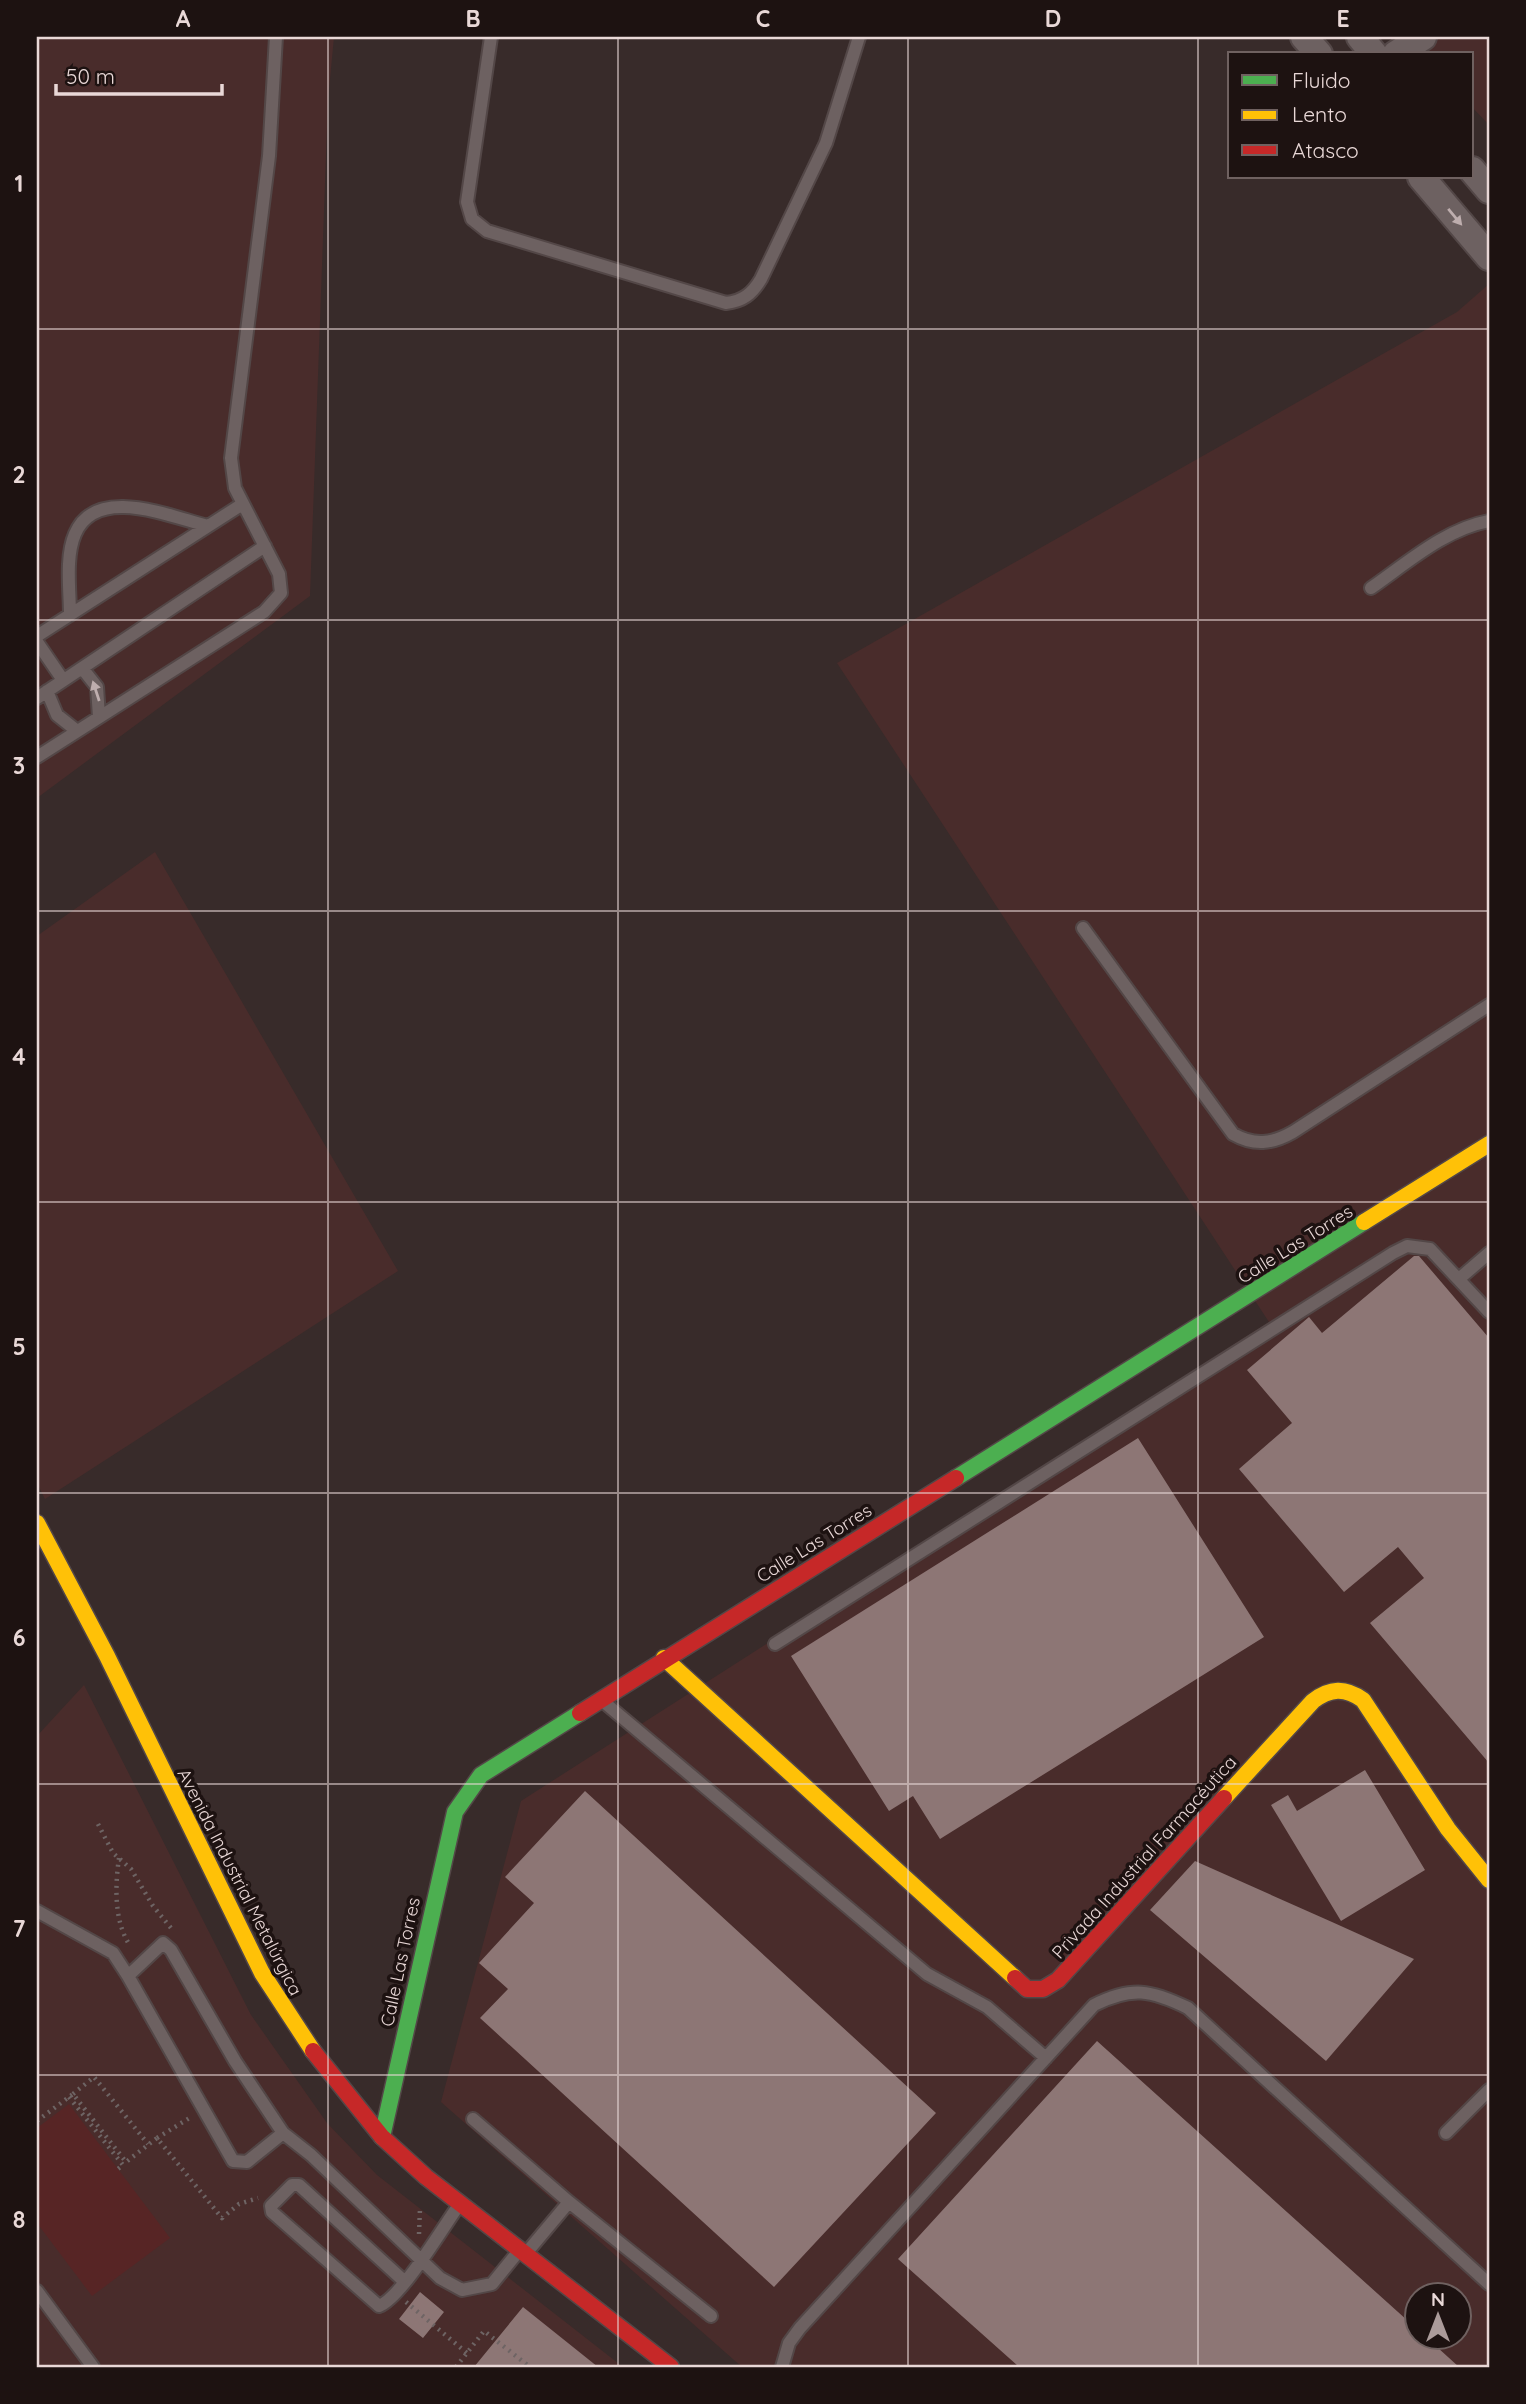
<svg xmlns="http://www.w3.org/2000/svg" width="1526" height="2404" font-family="Quicksand,sans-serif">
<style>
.built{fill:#492c2b;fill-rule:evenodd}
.green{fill:#572525}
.building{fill:#8d7675}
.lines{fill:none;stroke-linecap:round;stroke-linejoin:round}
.lane-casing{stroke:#534747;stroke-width:16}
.street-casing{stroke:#534747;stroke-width:30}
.fast-casing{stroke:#534747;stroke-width:19}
.slow-casing{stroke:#534747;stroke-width:19}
.jam-casing{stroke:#534747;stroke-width:19}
.path{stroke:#6e6464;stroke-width:4.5;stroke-dasharray:2 5;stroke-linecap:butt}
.lane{stroke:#6d6161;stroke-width:12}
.street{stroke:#6d6161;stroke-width:26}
.fast{stroke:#4caf50;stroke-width:16}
.slow{stroke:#ffc107;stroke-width:16}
.jam{stroke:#c62828;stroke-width:16}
.oneway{fill:#beaeae}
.grid{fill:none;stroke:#e9d8d7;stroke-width:2;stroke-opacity:0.55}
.labels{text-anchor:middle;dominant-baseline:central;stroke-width:7;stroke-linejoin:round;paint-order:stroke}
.street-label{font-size:18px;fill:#e9d8d7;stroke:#1d1211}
.neatline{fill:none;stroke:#e9d8d7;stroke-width:2.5}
.grid-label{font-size:23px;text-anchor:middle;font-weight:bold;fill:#e9d8d7}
</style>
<rect width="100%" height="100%" fill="#382b2a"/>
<!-- built -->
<path class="built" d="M37,37H334L328,100L310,596L37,798Z
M1405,37H1489V125L1472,107V54H1422Z
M1489,284V2367H742L441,2102L521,1801L1269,1322L837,663L1457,312ZM1418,2296H1460V2338H1418Z
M155,852L398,1271L45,1499L37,1483V936Z
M84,1685L251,2015L327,2123L377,2175L623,2367H37V1736Z"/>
<!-- green -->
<path class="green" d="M69,2104L170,2238L92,2296L37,2223V2128Z"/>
<!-- building -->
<path class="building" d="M1414,1256H1419L1489,1338V1763L1370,1623L1424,1578L1398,1547L1344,1592L1239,1469L1292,1423L1247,1370L1309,1317L1322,1333Z
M1138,1438L1264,1637L940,1839L913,1796L889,1811L791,1656Z
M1365,1770L1425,1870L1341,1921L1271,1805L1288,1795L1297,1811Z
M585,1791L936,2113L774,2287L480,2018L508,1989L479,1963L534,1903L505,1877Z
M1195,1861L1332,1922L1414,1959L1326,2061L1150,1910Z
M1097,2041L1418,2330V2337H1426L1459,2367H1019L898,2259Z
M420,2292L444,2312L423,2338L399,2319Z
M523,2307L598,2367H474Z"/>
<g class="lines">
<!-- lane casing -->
<g class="lane-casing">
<path id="lane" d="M491,37L467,202L472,219L487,231L726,303C743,301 752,294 761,279L826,143L859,37
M1371,588C1407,563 1445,529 1489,521
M70,615C70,591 65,557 75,534C96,484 171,517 208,526
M37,636L241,505
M37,642L63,680
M82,668L97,687L99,717
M47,691L57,715L77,731
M37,698L265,546
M37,757L264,612L281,593L279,574L235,488L231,458L269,156L276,37
M1083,928L1233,1134C1254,1146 1272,1144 1293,1132L1489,1005
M1460,1278L1489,1253
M775,1644L1393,1253L1407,1246L1430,1249L1489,1312
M605,1703L927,1974L987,2007L1046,2058
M37,1911L113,1953L128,1976L163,1943L171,1950L235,2061L283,2133L311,2155L440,2278L462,2290L492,2284L518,2252
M128,1976L233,2161L247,2162L283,2133
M473,2119L569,2202L711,2316
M1446,2133L1489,2090
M528,2251L569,2202
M405,2282L299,2185H292L271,2206L272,2212L379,2306C401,2298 443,2227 459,2205
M37,2291L93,2367
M782,2367L789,2343L800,2328L1094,2005C1132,1986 1151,1990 1188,2008L1489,2284"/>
</g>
<!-- street casing -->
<g class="street-casing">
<path id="street" d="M1304,37L1319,54
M1360,37L1374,54
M1396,54L1423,37
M1472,170L1489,190
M1421,177L1489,257"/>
</g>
<!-- fast casing -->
<g class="fast-casing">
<path id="fast" d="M956,1478L1364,1222
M382,2137L455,1812L481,1775L580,1713"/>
</g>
<!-- slow casing -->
<g class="slow-casing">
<path id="slow" d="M1364,1222L1489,1144
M37,1523L107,1656L262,1973L313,2051
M664,1658L1015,1978
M1224,1798L1313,1701C1330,1688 1345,1687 1363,1700L1448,1829L1489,1880"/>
</g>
<!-- jam casing -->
<g class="jam-casing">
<path id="jam" d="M580,1713L956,1478
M1015,1978L1027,1989H1043L1058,1980L1224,1798
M313,2051L382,2137L426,2177L671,2367"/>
</g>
<!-- path -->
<path class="path" d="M98,1824L113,1853L131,1869L153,1906L171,1928
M119,1858C115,1886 114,1920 129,1944
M73,2094L94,2077L148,2144
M69,2097L123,2165L118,2169
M37,2121L73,2094L126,2162L157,2138L222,2218L239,2204L258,2198
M157,2138L191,2117
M419,2234L420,2208
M406,2302L467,2353
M456,2367L484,2331L530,2367"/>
<!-- lane -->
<use href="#lane" class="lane"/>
<!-- street -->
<use href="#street" class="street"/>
<!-- fast -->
<use href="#fast" class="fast"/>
<!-- slow -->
<use href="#slow" class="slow"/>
<!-- jam -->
<use href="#jam" class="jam"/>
</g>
<!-- one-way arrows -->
<defs><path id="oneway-solid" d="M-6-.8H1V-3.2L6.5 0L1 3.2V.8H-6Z" transform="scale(1.75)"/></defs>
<g class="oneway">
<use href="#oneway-solid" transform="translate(1455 217) rotate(50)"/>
<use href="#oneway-solid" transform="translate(96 691) rotate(-108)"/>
</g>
<!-- grid -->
<path class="grid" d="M328,37V2367M618,37V2367M908,37V2367M1198,37V2367M37,329H1489M37,620H1489M37,911H1489M37,1202H1489M37,1493H1489M37,1784H1489M37,2075H1489"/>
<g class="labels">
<!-- street labels -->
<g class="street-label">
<text transform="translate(1295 1244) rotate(-32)">Calle Las Torres</text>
<text transform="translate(814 1543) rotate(-32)">Calle Las Torres</text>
<text transform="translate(1144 1857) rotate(-48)">Privada Industrial Farmacéutica</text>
<text transform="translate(240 1882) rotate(63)">Avenida Industrial Metalúrgica</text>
<text transform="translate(400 1962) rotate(-78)">Calle Las Torres</text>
</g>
</g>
<!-- border -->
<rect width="1526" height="2404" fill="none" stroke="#1d1211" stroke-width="77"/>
<!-- legend -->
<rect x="1228" y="52" width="245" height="126" fill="#1d1211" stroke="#6f6160" stroke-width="2"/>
<rect x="1242" y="75" width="35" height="10" fill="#4caf50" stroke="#6f6160" stroke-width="2"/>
<text x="1292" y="88" font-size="21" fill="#e9d8d7">Fluido</text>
<rect x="1242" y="110" width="35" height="10" fill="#ffc107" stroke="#6f6160" stroke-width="2"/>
<text x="1292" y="122" font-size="21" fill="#e9d8d7">Lento</text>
<rect x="1242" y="145" width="35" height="10" fill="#c62828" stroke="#6f6160" stroke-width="2"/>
<text x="1292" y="158" font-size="21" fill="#e9d8d7">Atasco</text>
<!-- north arrow -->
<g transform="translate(1438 2316)"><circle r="33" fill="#1d1211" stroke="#6f6160" stroke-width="2"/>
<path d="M0-5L12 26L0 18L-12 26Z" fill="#ab9b9a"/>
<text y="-10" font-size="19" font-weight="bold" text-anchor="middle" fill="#e9d8d7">N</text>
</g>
<!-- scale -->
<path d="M56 84v10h166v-10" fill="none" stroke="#e9d8d7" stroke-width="3.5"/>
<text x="66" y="84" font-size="21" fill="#e9d8d7" stroke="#1d1211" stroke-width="5" paint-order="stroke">50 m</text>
<rect x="38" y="38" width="1450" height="2328" class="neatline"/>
<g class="grid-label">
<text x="183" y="27">A</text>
<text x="473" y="27">B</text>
<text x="763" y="27">C</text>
<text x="1053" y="27">D</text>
<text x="1343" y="27">E</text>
<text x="19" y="192">1</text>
<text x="19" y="483">2</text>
<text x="19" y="774">3</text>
<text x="19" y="1065">4</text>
<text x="19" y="1355">5</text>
<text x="19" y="1646">6</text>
<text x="19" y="1937">7</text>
<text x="19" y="2228">8</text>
</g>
</svg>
